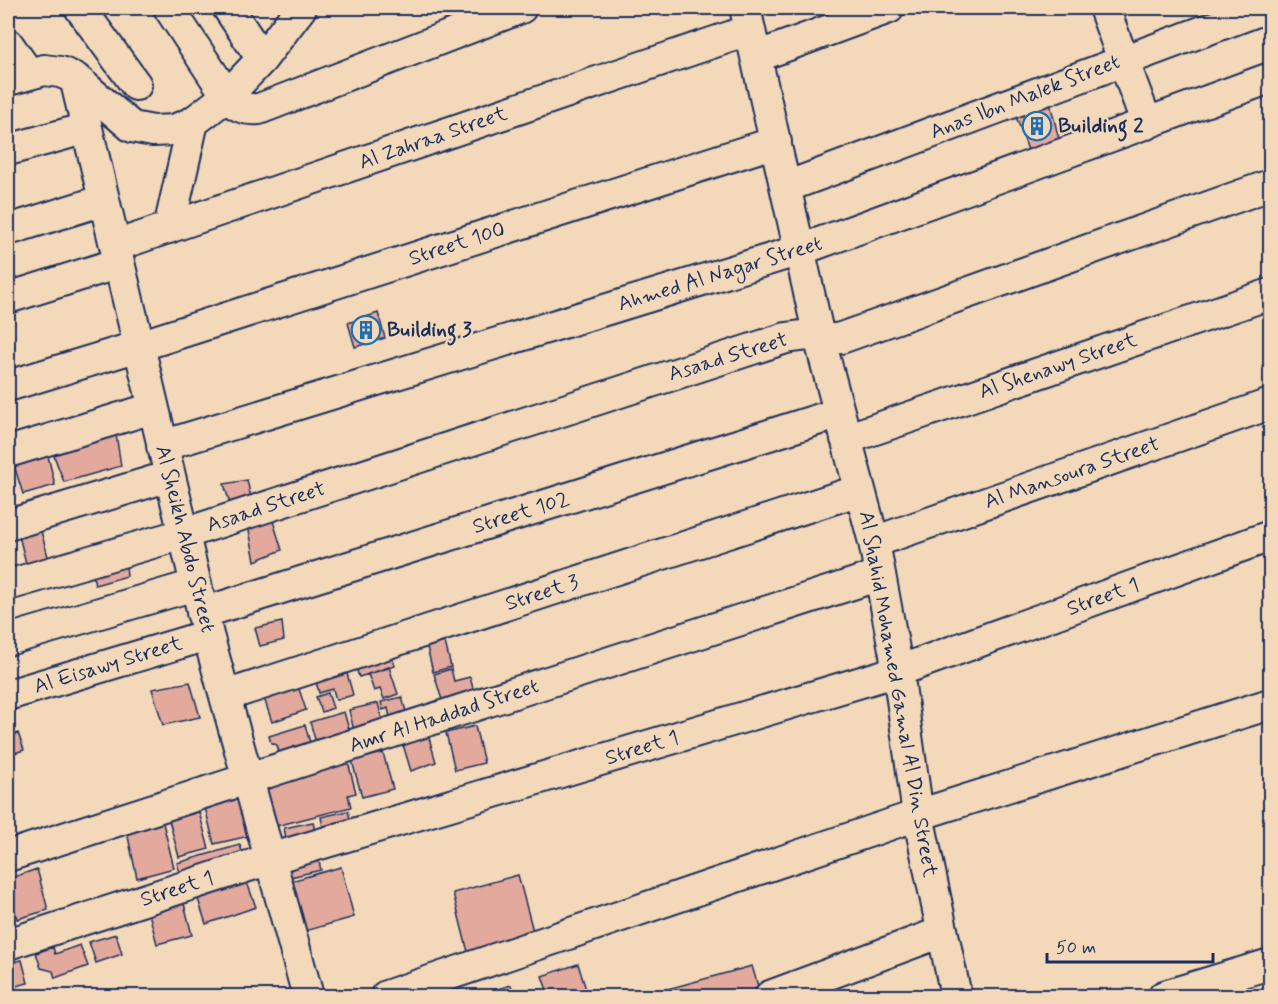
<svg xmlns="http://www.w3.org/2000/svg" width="1278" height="1004" font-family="Mynerve,sans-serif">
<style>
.building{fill:#e2a99c;stroke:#1b2f5e;stroke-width:1.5}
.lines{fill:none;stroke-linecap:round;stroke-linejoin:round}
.minor-casing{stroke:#1b2f5e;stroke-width:34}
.minor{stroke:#f3d9ba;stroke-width:30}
.labels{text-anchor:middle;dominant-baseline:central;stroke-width:4.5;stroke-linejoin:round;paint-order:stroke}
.street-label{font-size:21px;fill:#1b2f5e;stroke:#f3d9ba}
.poi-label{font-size:21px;font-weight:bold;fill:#1b2f5e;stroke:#f3d9ba;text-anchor:start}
</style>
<rect width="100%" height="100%" fill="#f3d9ba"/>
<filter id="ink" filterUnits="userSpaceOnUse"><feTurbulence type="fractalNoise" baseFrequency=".0167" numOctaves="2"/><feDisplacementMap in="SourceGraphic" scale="12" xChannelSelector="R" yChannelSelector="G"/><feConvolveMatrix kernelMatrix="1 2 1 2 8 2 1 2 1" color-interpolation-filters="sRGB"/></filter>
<g filter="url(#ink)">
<!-- building -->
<path class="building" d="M1049,99L1060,143L1029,153L1013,108Z
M378,313L385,338L355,347L348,323Z
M116,434L121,466L64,482L51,448Z
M48,456L55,485L23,494L13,462Z
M247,480L254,511L234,517L224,484Z
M272,518L282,550L255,561L248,525Z
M39,524L49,560L27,567L17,528Z
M125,557L127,576L95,585L91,566Z
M282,622L284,640L260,646L255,628Z
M445,642L451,667L433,672L427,647Z
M390,650L395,666L359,677L354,661Z
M345,666L353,695L336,700L333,689L319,693L314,674Z
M389,667L398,694L384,699L380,689L374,691L368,674Z
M451,669L454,681L470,677L477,703L446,713L434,674Z
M190,682L200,717L163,725L152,689Z
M298,686L306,710L272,722L264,698Z
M328,693L333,708L322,712L316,697Z
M402,697L409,723L392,727L388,708L383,710L381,702Z
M378,703L385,731L356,739L349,710Z
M344,712L353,743L319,753L310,722Z
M305,725L313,753L282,763L277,745L271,743L269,736Z
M475,726L484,763L455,770L446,733Z
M427,731L436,762L411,771L401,738Z
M18,733L24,750L8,755V737Z
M383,753L393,789L362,797L352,761Z
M348,762L356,793L348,795L351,807L268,828L257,784Z
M238,794L249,836L214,844L204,803Z
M348,811L353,832L325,838L321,817Z
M199,812L209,849L179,857L169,820Z
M313,822L316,836L288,848L284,828Z
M163,823L174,868L137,878L127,832Z
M240,845L245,862L182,880L177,863Z
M316,849L321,870L290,877L286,856Z
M341,867L354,917L305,931L291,881Z
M37,869L48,910L17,919L8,886V879Z
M518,875L536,942L470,960L453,893Z
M245,877L256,907L206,924L197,896Z
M180,888L192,935L157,944L147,906Z
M116,934L122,954L96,963L89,942Z
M80,945L88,966L55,978L53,971L41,968L36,953L53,947L55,954Z
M22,960L28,983L8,988V963Z
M578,964L588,996H549L542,976Z
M752,966L761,996H666L664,990Z
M511,985L515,996H474Z"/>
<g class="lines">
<!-- minor casing -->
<g class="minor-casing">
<path id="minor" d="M80,8L136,85
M169,8L227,96C236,107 245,110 259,109L521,8
M228,8L262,59
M745,8L819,337L874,542L898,671L918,815L956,996
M1104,8L1147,124
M8,44L29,74
M756,57L889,8
M75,78L208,635L308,996
M8,80L44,70L60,72L75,78L132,127L153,131L174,130L193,122L227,96L262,59L301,8
M8,150L87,128
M786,187L1265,8
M169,228L193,122
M8,230L104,200
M115,246L750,30
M8,298L119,263
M8,386L139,346L776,142
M846,439L1270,294
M162,446L800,250L1270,78
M8,452L153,408
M8,525L170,476
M874,542L1270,404
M8,585L183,534L786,338L809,335L826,340L841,338L1270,185
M202,613L839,413
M8,640L195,585
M8,695L208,635
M225,696L860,490
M8,856L880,575
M8,944L270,859L898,671L1270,536
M386,996L918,815L1270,704
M770,996L942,932
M1164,996L1270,964"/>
</g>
<!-- minor -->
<use href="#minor" class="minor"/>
</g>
</g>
<!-- icons -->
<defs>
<g id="building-ring" transform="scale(1.5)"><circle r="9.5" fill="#f3d9ba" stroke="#1f6fb2" stroke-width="1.5"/><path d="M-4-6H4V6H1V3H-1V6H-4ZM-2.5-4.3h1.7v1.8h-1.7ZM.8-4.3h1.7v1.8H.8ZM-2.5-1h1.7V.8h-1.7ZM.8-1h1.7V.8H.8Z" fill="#1f6fb2"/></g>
</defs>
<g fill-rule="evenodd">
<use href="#building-ring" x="1037" y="126"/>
<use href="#building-ring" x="366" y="330"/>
</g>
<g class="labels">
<!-- street labels -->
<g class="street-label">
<text transform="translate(1025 97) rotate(-21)">Anas Ibn Malek Street</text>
<text transform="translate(433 138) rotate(-19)">Al Zahraa Street</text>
<text transform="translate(457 244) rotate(-18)">Street 100</text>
<text transform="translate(720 274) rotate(-17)">Ahmed Al Nagar Street</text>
<text transform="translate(728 357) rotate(-17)">Asaad Street</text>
<text transform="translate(1058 366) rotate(-19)">Al Shenawy Street</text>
<text transform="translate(1072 473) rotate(-19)">Al Mansoura Street</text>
<text transform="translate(266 507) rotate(-18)">Asaad Street</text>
<text transform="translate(521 513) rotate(-17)">Street 102</text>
<text transform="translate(185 539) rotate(76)">Al Sheikh Abdo Street</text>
<text transform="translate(542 593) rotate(-18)">Street 3</text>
<text transform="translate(1103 597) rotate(-20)">Street 1</text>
<text transform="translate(108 665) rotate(-17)">Al Eisawy Street</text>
<text transform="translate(898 694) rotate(80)">Al Shahid Mohamed Gamal Al Din Street</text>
<text transform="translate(444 716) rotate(-18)">Amr Al Haddad Street</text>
<text transform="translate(642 748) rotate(-17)">Street 1</text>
<text transform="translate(177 889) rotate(-18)">Street 1</text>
</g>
<!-- poi labels -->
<g class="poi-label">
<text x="1058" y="126">Building 2</text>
<text x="387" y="330">Building 3</text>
</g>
</g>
<!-- margin -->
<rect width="1278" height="1004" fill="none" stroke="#f3d9ba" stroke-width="30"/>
<rect x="15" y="15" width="1248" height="974" fill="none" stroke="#1b2f5e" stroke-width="2" filter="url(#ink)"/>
<!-- scale -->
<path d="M1047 953v9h166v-9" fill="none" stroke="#1b2f5e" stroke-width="3"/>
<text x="1056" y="953" font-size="18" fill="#1b2f5e" stroke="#f3d9ba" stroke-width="4.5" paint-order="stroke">50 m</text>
</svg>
